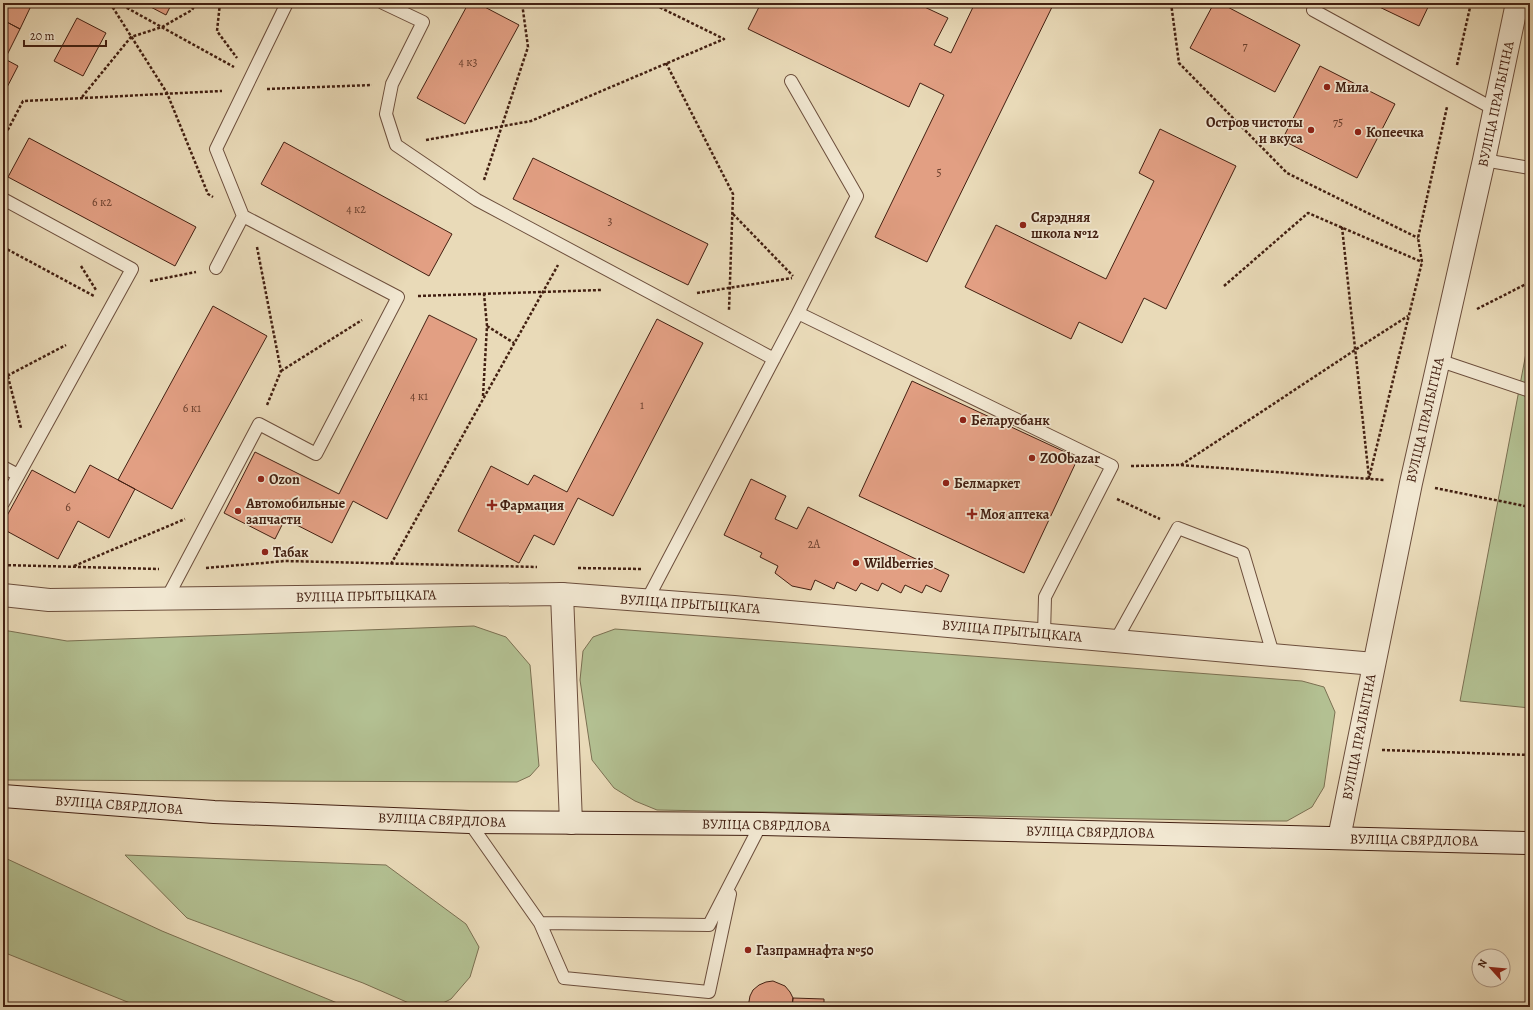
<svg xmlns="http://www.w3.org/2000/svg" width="1533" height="1010" font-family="Alegreya,serif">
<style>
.green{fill:#b3c092;stroke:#7b7052}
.building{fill:#e29f83;stroke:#432012}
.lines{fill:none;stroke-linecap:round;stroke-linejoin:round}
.service-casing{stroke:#6c4e3c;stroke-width:14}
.minor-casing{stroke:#6c4e3c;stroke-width:24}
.tertiary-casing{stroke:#6c4e3c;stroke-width:24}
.secondary-casing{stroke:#432012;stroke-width:24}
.path{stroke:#432012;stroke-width:2.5;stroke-dasharray:3 2;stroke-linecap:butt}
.service{stroke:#f1e7d1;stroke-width:12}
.minor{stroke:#f1e7d1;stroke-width:22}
.tertiary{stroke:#f1e7d1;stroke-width:22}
.secondary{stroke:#f1e7d1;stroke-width:22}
.poi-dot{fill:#8f2418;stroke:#f1e7d1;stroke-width:1.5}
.labels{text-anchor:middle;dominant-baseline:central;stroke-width:3.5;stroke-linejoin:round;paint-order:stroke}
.number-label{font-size:12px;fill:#6b402e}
.poi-label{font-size:14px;font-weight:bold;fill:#432012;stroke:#f1e7d1;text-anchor:start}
.street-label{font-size:14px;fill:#432012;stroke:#f1e7d1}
</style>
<rect width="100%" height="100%" fill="#e9dab8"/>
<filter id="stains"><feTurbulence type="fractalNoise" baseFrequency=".005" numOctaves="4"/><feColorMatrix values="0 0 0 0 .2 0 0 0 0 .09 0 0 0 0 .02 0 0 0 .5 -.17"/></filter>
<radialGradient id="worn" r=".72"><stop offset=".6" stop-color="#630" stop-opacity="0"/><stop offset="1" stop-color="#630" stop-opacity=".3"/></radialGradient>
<!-- green -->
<path class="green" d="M1530,332V708L1460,701Z
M474,626L506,637L530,665L539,766L530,776L517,782L3,780V630L67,641Z
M615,629L1302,681L1324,687L1335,712L1324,787L1312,807L1287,821H1253L657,810L635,801L614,788L592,760L580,680L583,651L593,637Z
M125,855L386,865L466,924L479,947L470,977L451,999L435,1007H418L363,983L187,918Z
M3,857L162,931L347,1007H140L3,952Z"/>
<!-- building -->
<path class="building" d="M3,3H20L30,8L20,29L3,20Z
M143,3H172L166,15Z
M465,3H477L519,25L465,124L417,98L468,4Z
M761,3H916L948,18L934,45L951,53L975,3H1054L927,262L875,237L944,95L920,83L909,107L748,29Z
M1214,3H1220L1300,45L1275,92L1190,48Z
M1371,3H1430L1419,26Z
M77,18L106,33L83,76L54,61Z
M3,20L20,29L5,59L3,58Z
M3,58L18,66L3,95Z
M1320,66L1395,104L1357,178L1282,140Z
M1160,129L1236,166L1166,309L1144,298L1122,343L1079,322L1071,339L965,287L996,225L1106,279L1154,181L1139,173Z
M29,138L196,227L175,266L8,177Z
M284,142L452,234L429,276L261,184Z
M533,158L708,244L688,285L513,199Z
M213,306L267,336L172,509L118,480Z
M429,315L477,339L387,519L353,501L332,543L285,519L275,539L224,513L255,452L339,494Z
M657,319L703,343L613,516L578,498L554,545L534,535L519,563L458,531L491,466L528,485L534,475L567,492Z
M912,381L1078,458L1024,573L859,496Z
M90,465L135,489L109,538L78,521L58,559L3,529V523L32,470L75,493Z
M751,479L786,496L775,519L797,529L808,507L949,575L941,592L926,585L922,593L905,585L901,593L882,583L878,591L861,583L856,591L837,582L834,589L815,580L811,590L792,586L775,573L778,566L760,557L762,553L724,535Z
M773,981L785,986L790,992L793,998L792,1007H748L750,996L753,990L759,985L766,982Z
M793,998L824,999V1007H792Z"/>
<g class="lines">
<!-- service casing -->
<g class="service-casing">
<path id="service" d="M383,3L423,22L392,84L386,114L396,145L477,200L774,359
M1316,3L1313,10L1494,109
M791,81L857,196L798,313
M1484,160L1530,168
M3,199L132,269L3,503
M243,216L216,149L287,3
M1438,360L1530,391
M3,467L18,475
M167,598L259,424L316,454L398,297L243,216L216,268
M647,600L798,313L1112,466L1045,597L1044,634
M1116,640L1178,528L1243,553L1273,654
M469,822L540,923L709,925L761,824
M540,923L564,978L709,992L730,894"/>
</g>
<!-- minor casing -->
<g class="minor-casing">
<path id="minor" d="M562,594L571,823"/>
</g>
<!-- tertiary casing -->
<g class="tertiary-casing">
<path id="tertiary" d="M3,595L49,600L562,594L734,607L1374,664
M1339,838L1411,483L1484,160L1517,3"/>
</g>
<!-- secondary casing -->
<g class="secondary-casing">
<path id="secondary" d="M3,796L214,812L469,822L761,824L1530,843"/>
</g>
<!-- path -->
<path class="path" d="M110,3L167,93L208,194L213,197
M118,3L234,67
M220,3L217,31L237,58
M1171,3L1179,63L1287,173L1418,238
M666,63L733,194L729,310
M1457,65L1471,3
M267,89L372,85
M82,97L131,37L162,27L192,10L196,3
M3,139L23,101L222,91
M426,140L531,121L724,39L651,3
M484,180L528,47L522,3
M733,214L793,276
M1342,227L1369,478L1422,262L1418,238L1447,107
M3,247L94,296
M257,247L281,371L267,405
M81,266L96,290
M150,281L196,272
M1224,286L1308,213L1422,262
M697,293L792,278
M418,296L601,290
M1477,309L1530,282
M487,326L514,343
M3,357L21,428
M281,371L362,320
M3,378L66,345
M483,396L487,326L484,294
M1181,465L1355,350L1408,316
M1131,466L1180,465L1385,480
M1435,488L1530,507
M1117,499L1160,519
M391,564L558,265
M3,565L159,569
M74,566L185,519
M206,568L285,561L537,567
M578,568L641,569
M1382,750L1530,755"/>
<!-- service -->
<use href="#service" class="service"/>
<!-- minor -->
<use href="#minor" class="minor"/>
<!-- tertiary -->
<use href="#tertiary" class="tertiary"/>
<!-- secondary -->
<use href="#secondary" class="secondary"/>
</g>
<!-- markers -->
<g class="poi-dot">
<circle cx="1327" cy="87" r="4"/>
<circle cx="1311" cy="130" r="4"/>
<circle cx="1358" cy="132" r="4"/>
<circle cx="1023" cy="225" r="4"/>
<circle cx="963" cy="420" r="4"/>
<circle cx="1032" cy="458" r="4"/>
<circle cx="261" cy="479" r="4"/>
<circle cx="946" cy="483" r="4"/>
<path d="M490 499h4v4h4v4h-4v4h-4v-4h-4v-4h4z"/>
<circle cx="238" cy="511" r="4"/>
<path d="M970 508h4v4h4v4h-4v4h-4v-4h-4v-4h4z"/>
<circle cx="265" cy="552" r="4"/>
<circle cx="856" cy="563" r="4"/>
<circle cx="748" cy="950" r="4"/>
</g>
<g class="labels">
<!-- number labels -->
<g class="number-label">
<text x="1245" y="46">7</text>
<text x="468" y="62">4 к3</text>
<text x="1338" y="122">75</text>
<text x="939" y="172">5</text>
<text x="102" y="202">6 к2</text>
<text x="356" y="209">4 к2</text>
<text x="610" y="221">3</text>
<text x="419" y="396">4 к1</text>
<text x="642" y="405">1</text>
<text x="192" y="408">6 к1</text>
<text x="68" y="507">6</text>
<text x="814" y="544">2А</text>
</g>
<!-- poi labels -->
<g class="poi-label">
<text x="1335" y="87">Мила</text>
<text x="1303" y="122" text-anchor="end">Остров чистоты<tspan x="1303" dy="16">и вкуса</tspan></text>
<text x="1366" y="132">Копеечка</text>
<text x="1031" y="217">Сярэдняя<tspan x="1031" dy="16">школа №12</tspan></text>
<text x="971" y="420">Беларусбанк</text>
<text x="1040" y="458">ZOObazar</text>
<text x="269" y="479">Ozon</text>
<text x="954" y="483">Белмаркет</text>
<text x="246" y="503">Автомобильные<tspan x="246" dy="16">запчасти</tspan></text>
<text x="500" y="505">Фармация</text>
<text x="980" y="514">Моя аптека</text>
<text x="273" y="552">Табак</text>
<text x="864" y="563">Wildberries</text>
<text x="756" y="950">Газпрамнафта №50</text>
</g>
<!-- street labels -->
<g class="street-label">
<text transform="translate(1496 104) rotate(-78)">ВУЛІЦА ПРАЛЫГІНА</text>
<text transform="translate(1425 420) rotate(-77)">ВУЛІЦА ПРАЛЫГІНА</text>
<text transform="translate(366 596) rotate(-1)">ВУЛІЦА ПРЫТЫЦКАГА</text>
<text transform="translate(690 604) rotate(4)">ВУЛІЦА ПРЫТЫЦКАГА</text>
<text transform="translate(1012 631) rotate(5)">ВУЛІЦА ПРЫТЫЦКАГА</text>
<text transform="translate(1359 737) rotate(-79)">ВУЛІЦА ПРАЛЫГІНА</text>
<text transform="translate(119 805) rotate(4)">ВУЛІЦА СВЯРДЛОВА</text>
<text transform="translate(442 820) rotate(2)">ВУЛІЦА СВЯРДЛОВА</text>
<text transform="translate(766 825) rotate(1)">ВУЛІЦА СВЯРДЛОВА</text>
<text transform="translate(1090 832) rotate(1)">ВУЛІЦА СВЯРДЛОВА</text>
<text transform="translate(1414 840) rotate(1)">ВУЛІЦА СВЯРДЛОВА</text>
</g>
</g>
<!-- margin -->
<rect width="1533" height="1010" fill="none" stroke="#e9dab8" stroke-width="16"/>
<rect x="4" y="4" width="1525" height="1002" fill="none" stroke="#432012" stroke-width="2"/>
<rect x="8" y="8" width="1517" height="994" fill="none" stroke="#432012"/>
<!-- north arrow -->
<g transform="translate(1491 968) rotate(297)"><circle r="19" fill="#f1e7d1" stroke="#ab9785"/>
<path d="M0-3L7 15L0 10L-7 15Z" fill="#8f2418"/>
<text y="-6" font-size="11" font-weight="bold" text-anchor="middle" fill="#432012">N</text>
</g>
<!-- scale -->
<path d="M24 40v6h82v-6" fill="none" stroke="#432012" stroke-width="2"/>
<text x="30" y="40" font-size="12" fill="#432012" stroke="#f1e7d1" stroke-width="3" paint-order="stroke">20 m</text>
<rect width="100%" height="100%" filter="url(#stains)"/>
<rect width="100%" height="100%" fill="url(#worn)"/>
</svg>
